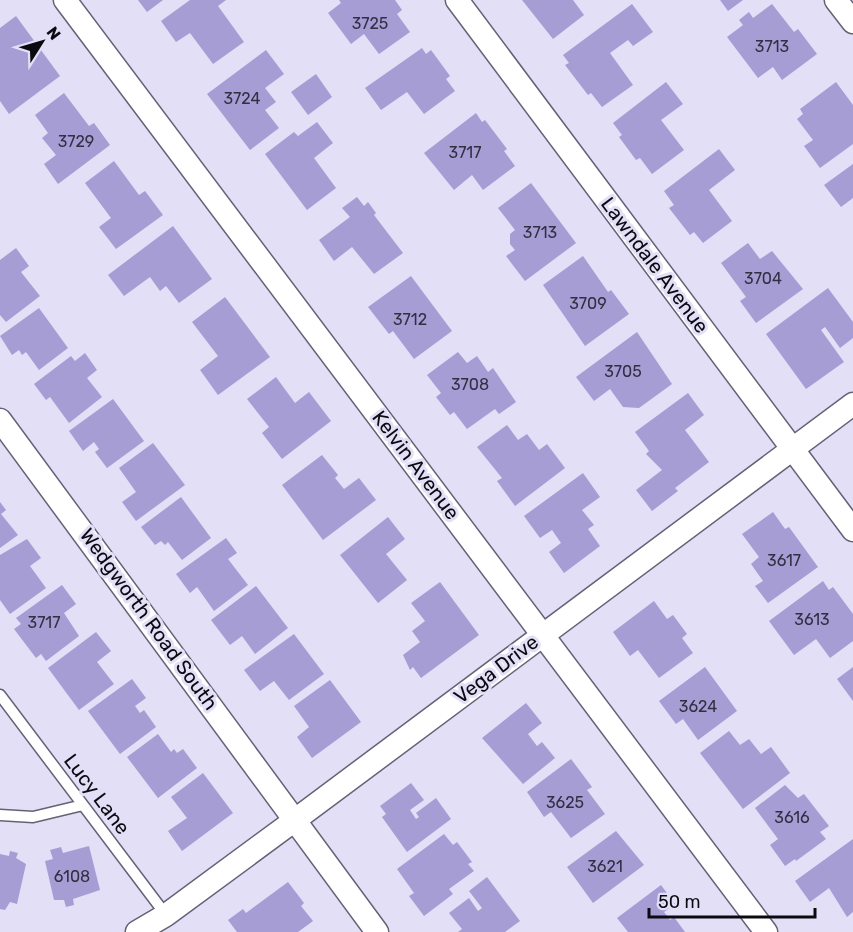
<svg xmlns="http://www.w3.org/2000/svg" width="853" height="932" font-family="Rubik,sans-serif">
<style>
.building{fill:#a69dd5}
.lines{fill:none;stroke-linecap:round;stroke-linejoin:round}
.service-casing{stroke:#656276;stroke-width:13}
.minor-casing{stroke:#656276;stroke-width:25}
.service{stroke:#fff;stroke-width:10}
.minor{stroke:#fff;stroke-width:22}
.labels{text-anchor:middle;dominant-baseline:central;stroke-width:6;stroke-linejoin:round;paint-order:stroke}
.number-label{font-size:16px;fill:#322f42}
.street-label{font-size:20px;fill:#0b0a11;stroke:#e2dff6}
</style>
<rect width="100%" height="100%" fill="#e2dff6"/>
<!-- building -->
<path class="building" d="M138,0H163L147,12Z
M190,0H226L218,6L244,42L213,64L190,33L176,42L161,21Z
M339,0H395L402,10L397,14L410,32L379,54L364,34L351,44L328,13L341,3Z
M522,0H573L584,15L553,39Z
M720,0H743L728,11Z
M632,4L653,32L633,46L628,40L610,53L633,85L602,107L591,93L588,95L565,65L569,63L563,55Z
M772,4L794,32L798,29L817,54L782,80L773,67L758,78L727,37L743,25L739,20L749,12L753,18Z
M16,16L60,76L9,114L0,101V28Z
M422,48L426,54L431,50L450,76L446,79L455,91L424,114L407,92L381,110L365,88Z
M266,50L284,74L265,88L276,102L265,110L279,128L250,150L207,94Z
M316,74L332,97L308,115L291,92Z
M666,82L683,104L661,120L684,150L652,174L640,158L636,160L619,137L622,135L613,123Z
M836,82L853,105V144L820,168L804,146L813,140L797,119L803,114L800,109Z
M64,93L89,126L94,123L110,145L58,184L44,164L56,155L42,138L48,133L35,115Z
M476,113L482,122L485,120L507,149L504,151L515,166L483,190L472,175L454,190L424,153Z
M317,122L333,143L314,158L336,188L307,210L265,154L294,132L298,136Z
M719,149L735,170L709,190L732,221L703,243L694,232L690,235L669,208L674,205L664,191Z
M114,161L139,195L145,191L163,215L116,249L99,227L111,218L85,183Z
M853,164V198L841,207L824,185Z
M531,183L576,243L525,281L506,256L515,250L510,244V234L515,230L498,208Z
M357,197L364,206L368,202L376,213L374,215L403,253L374,274L352,247L334,261L319,240L350,217L342,208Z
M173,226L212,279L179,303L166,286L160,291L150,277L124,296L108,275Z
M748,243L760,259L772,251L803,289L756,323L740,301L746,297L721,263Z
M16,248L29,266L21,272L40,296L6,322L0,315V260Z
M583,256L608,292L611,290L629,314L585,346L543,285Z
M411,276L452,331L414,359L393,331L389,334L368,307Z
M828,288L853,322V338L840,348L825,327L821,330L844,362L806,389L766,334Z
M225,297L270,357L218,395L200,370L218,356L192,322Z
M39,308L68,348L39,370L26,352L22,355L19,350L12,355L0,336Z
M637,332L672,384L639,408L623,407L610,389L594,401L576,377Z
M458,352L467,363L477,356L488,372L493,368L516,402L499,414L495,409L467,429L454,412L450,415L436,397L441,393L427,375Z
M85,353L97,370L87,378L102,397L69,423L50,397L46,400L34,384L71,356L75,361Z
M276,377L295,403L309,392L331,421L282,459L262,433L269,427L247,399Z
M688,393L704,415L685,430L709,462L675,488L678,491L652,511L636,490L662,470L646,454L649,451L635,432Z
M113,399L144,441L107,468L95,452L99,449L94,442L83,451L69,431Z
M507,425L518,440L527,434L539,450L547,444L565,468L515,506L497,481L502,478L477,447Z
M153,443L185,485L136,521L122,502L136,492L119,468Z
M322,455L338,475L335,478L344,489L359,478L376,500L323,540L282,485Z
M583,473L600,497L582,510L594,525L588,529L600,546L564,573L549,552L561,543L552,530L540,538L524,516Z
M181,497L211,538L182,560L168,542L165,545L161,541L155,545L141,527Z
M0,502L6,510L1,514L18,535L0,548Z
M773,512L785,529L789,527L818,567L768,603L755,586L763,581L751,564L759,557L742,534Z
M388,517L405,539L386,554L407,580L378,603L340,555Z
M226,538L237,553L228,559L248,585L214,611L197,587L190,593L176,574Z
M27,539L41,558L30,566L46,588L10,614L0,600V555Z
M823,581L829,590L833,587L853,614V641L830,658L816,639L794,655L769,621Z
M440,582L479,635L421,678L413,667L410,670L403,655L420,642L412,631L425,621L411,603Z
M62,585L76,604L64,613L79,636L46,661L41,654L36,658L14,629L21,624L16,618Z
M256,586L288,628L255,654L242,636L230,645L211,620Z
M654,601L667,619L673,615L687,634L682,638L693,653L659,678L638,650L630,656L613,632Z
M96,632L111,651L97,662L114,684L79,710L48,668Z
M294,634L324,674L289,700L274,681L260,691L244,670Z
M705,667L737,711L698,740L683,719L676,724L659,701Z
M853,667V701L837,679Z
M132,679L146,698L135,706L140,713L144,710L156,727L120,754L88,711Z
M330,680L361,722L312,758L297,737L309,727L294,706Z
M526,703L542,723L528,734L537,746L542,742L555,758L523,784L482,738Z
M729,731L740,745L749,739L761,754L771,747L790,773L743,809L700,753Z
M158,734L171,752L174,749L177,753L183,749L197,768L158,798L127,757Z
M571,759L592,787L587,790L605,814L571,838L551,812L544,817L527,792Z
M203,773L233,813L182,851L168,831L187,818L171,797Z
M411,783L424,800L410,810L416,819L419,817L416,813L436,798L451,819L407,852L382,817L386,814L380,806Z
M785,785L798,798L804,794L829,826L820,832L826,839L796,861L795,859L785,866L770,845L778,839L755,808Z
M616,831L644,865L593,903L567,867Z
M444,834L453,845L457,842L472,862L468,864L474,871L449,889L453,894L424,916L409,896L414,893L397,869Z
M853,839V912L847,917L829,888L810,902L795,881Z
M89,846L100,890L73,899L74,905L66,907L64,900H54L45,861L53,859L50,850L61,847L63,853Z
M10,851L18,853L16,858L26,864L17,904L10,902L5,910L0,909V854L9,856Z
M487,877L520,921L505,932H458L462,929L449,913L469,898L478,911L482,908L469,891Z
M288,882L304,903L301,906L313,921L298,932H237L228,920L243,909L246,913Z
M661,885L675,904L664,912L670,920L674,917L685,932H628L617,918Z"/>
<g class="lines">
<!-- service casing -->
<g class="service-casing">
<path id="service" d="M0,695L166,915
M0,815L33,817L83,805"/>
</g>
<!-- minor casing -->
<g class="minor-casing">
<path id="minor" d="M65,0L766,932
M457,0L853,530
M836,0L853,22
M0,420L377,932
M137,932L166,915L295,820L853,404"/>
</g>
<!-- service -->
<use href="#service" class="service"/>
<!-- minor -->
<use href="#minor" class="minor"/>
</g>
<g class="labels">
<!-- number labels -->
<g class="number-label">
<text x="370" y="23">3725</text>
<text x="772" y="46">3713</text>
<text x="242" y="98">3724</text>
<text x="76" y="141">3729</text>
<text x="465" y="152">3717</text>
<text x="540" y="232">3713</text>
<text x="763" y="278">3704</text>
<text x="588" y="303">3709</text>
<text x="410" y="319">3712</text>
<text x="623" y="371">3705</text>
<text x="470" y="384">3708</text>
<text x="784" y="560">3617</text>
<text x="812" y="619">3613</text>
<text x="44" y="622">3717</text>
<text x="698" y="706">3624</text>
<text x="565" y="802">3625</text>
<text x="792" y="817">3616</text>
<text x="605" y="866">3621</text>
<text x="72" y="876">6108</text>
</g>
<!-- street labels -->
<g class="street-label">
<text transform="translate(655 265) rotate(53)">Lawndale Avenue</text>
<text transform="translate(416 465) rotate(53)">Kelvin Avenue</text>
<text transform="translate(149 619) rotate(54)">Wedgworth Road South</text>
<text transform="translate(496 669) rotate(-37)">Vega Drive</text>
<text transform="translate(97 794) rotate(53)">Lucy Lane</text>
</g>
</g>
<!-- north arrow -->
<g transform="translate(42 42) rotate(53)" stroke="#e2dff6" stroke-width="4.5" paint-order="stroke">
<path d="M0-4.5L10 22L0 15L-10 22Z" fill="#0b0a11"/>
<text y="-9" font-size="16" font-weight="bold" text-anchor="middle" fill="#0b0a11">N</text>
</g>
<!-- scale -->
<path d="M649 908v9h166v-9" fill="none" stroke="#0b0a11" stroke-width="3"/>
<text x="658" y="908" font-size="18" fill="#0b0a11" stroke="#e2dff6" stroke-width="4.5" paint-order="stroke">50 m</text>
</svg>
